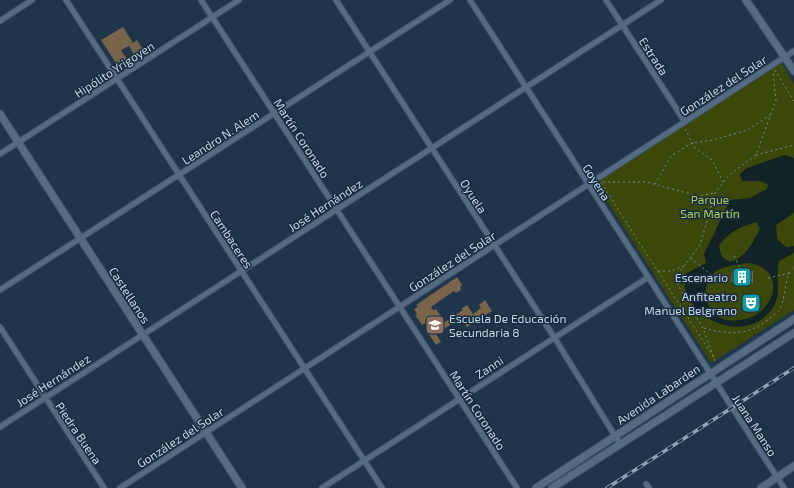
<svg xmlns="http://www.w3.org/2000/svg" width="794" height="488" font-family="'Exo 2',sans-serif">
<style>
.green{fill:#3b480a}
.water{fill:#122326;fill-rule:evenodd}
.building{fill:#786448}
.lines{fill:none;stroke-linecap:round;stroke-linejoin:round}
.street-casing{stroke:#3e5164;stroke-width:7}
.secondary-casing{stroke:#3e5164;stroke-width:9}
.path{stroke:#76889a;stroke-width:1;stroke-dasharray:2 3;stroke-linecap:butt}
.street{stroke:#536b83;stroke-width:5}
.secondary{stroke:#536b83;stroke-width:7}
.rail-casing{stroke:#93a3b4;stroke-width:3.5}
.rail{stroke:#152b40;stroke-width:2;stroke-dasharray:6;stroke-linecap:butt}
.labels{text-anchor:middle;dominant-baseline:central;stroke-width:3;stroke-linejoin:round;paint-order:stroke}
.street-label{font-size:12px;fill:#cbd8e6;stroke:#152b40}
.park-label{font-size:12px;fill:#b6d158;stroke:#152b40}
.poi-label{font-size:12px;fill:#cbd8e6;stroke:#152b40;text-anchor:end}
</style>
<rect width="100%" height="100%" fill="#1f354b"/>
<!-- green -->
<path class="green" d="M781,62L794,84V310L711,363L594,181Z"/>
<!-- water -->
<path class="water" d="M784,155L794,158V213L776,225L777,239L786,247L794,246V253L779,261C775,276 782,292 774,306C747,350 678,317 685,274L706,263L704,254L730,200L750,198L767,189L768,184L760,181H742L740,174L747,168ZM756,222L760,229C752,244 746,257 730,262L722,257L719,246C728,232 740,227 756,222ZM747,263C794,268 772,327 727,320C706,316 699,288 713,274C720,266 737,265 747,263Z"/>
<!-- building -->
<path class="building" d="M123,27L133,43L137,40L143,50L134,55L129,46L121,50L127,59L117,65L101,40Z
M732,271H753V283L731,282Z
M457,277L462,285L460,287L461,290L456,293L454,291L431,307L433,310L436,309L445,322L442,324L463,310L461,309L467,305L473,314L481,308L479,305L485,300L492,311L467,327L465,324L469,321L465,315L436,334L441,342L436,345L426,330L431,327L427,322L422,325L415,315L417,314L414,309L418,307L416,305Z"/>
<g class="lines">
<!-- street casing -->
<g class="street-casing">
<path id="street" d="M66,0L382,488
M201,0L517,488
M336,0L554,337L620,444
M470,0L784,488
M606,0L685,122
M0,21L32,0
M0,154L239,0
M0,290L450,0
M0,327L104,488
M0,427L661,0
M646,484L649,488
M120,488L794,51
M322,488L647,278"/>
</g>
<!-- secondary casing -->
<g class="secondary-casing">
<path id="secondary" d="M746,0L794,71
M0,114L242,488
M536,488L794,319
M552,488L794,333
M761,488L794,466"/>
</g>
<!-- path -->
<path class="path" d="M775,70L794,101
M685,129L695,148L712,160L723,182
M756,155L794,145
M603,182H646L698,196L714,193
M601,183L714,358
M655,184L671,156L692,143L713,140L748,130L770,115
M734,256L740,268
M691,258L716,279
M658,271H671L684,266
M768,278L790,273
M704,328C729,335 749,336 770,318C773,316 777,313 779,310C787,299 783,276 794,267
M715,361L703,328L678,285L680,271L700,245L715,193L729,175L756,155L776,100L773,71"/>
<!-- street -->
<use href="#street" class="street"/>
<!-- secondary -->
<use href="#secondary" class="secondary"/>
<!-- rail casing -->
<g class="rail-casing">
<path id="rail" d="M607,488L794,368"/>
</g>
<!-- rail -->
<use href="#rail" class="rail"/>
</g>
<!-- icons -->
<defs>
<g id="building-square" transform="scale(1)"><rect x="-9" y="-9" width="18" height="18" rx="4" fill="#0f9aa8" stroke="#152b40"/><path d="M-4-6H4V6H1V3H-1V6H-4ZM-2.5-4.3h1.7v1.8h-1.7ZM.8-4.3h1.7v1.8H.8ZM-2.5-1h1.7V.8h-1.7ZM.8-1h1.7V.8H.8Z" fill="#fff"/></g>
<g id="theatre-square" transform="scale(1)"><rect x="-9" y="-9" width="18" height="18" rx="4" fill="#0f9aa8" stroke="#152b40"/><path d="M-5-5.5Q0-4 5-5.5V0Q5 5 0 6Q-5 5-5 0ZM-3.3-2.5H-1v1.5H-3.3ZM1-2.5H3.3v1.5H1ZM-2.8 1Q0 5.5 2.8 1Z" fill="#fff"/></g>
<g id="school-square" transform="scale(1)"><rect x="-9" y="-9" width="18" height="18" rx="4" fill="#8d6e63" stroke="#152b40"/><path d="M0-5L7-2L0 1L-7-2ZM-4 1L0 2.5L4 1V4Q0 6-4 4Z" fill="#fff"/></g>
</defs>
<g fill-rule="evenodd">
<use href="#building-square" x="742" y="277"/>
<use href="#theatre-square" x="751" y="303"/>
<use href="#school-square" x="435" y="325"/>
</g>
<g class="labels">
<!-- street labels -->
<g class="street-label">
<text transform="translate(654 56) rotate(57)">Estrada</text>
<text transform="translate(114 69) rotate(-33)">Hipólito Yrigoyen</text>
<text transform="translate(723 85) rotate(-33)">González del Solar</text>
<text transform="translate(220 137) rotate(-33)">Leandro N. Alem</text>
<text transform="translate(302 138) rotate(57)">Martín Coronado</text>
<text transform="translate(597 182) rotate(58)">Goyena</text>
<text transform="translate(474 196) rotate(57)">Oyuela</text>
<text transform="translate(325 205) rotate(-33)">José Hernández</text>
<text transform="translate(232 239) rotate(57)">Cambaceres</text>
<text transform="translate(452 261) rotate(-33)">González del Solar</text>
<text transform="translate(130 295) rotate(57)">Castellanos</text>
<text transform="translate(489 367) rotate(-33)">Zanni</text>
<text transform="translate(53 380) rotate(-33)">José Hernández</text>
<text transform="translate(658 394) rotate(-34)">Avenida Labarden</text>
<text transform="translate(478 410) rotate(57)">Martín Coronado</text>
<text transform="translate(755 425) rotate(57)">Juana Manso</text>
<text transform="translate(79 433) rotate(56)">Piedra Buena</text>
<text transform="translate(180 437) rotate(-33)">González del Solar</text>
</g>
<!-- park labels -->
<g class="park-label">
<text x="710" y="199">Parque<tspan x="710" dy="14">San Martín</tspan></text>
</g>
<!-- poi labels -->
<g class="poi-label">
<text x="728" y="277">Escenario</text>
<text x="737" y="296">Anfiteatro<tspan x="737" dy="14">Manuel Belgrano</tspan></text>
<text x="449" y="318" text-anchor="start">Escuela De Educación<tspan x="449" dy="14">Secundaria 8</tspan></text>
</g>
</g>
</svg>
